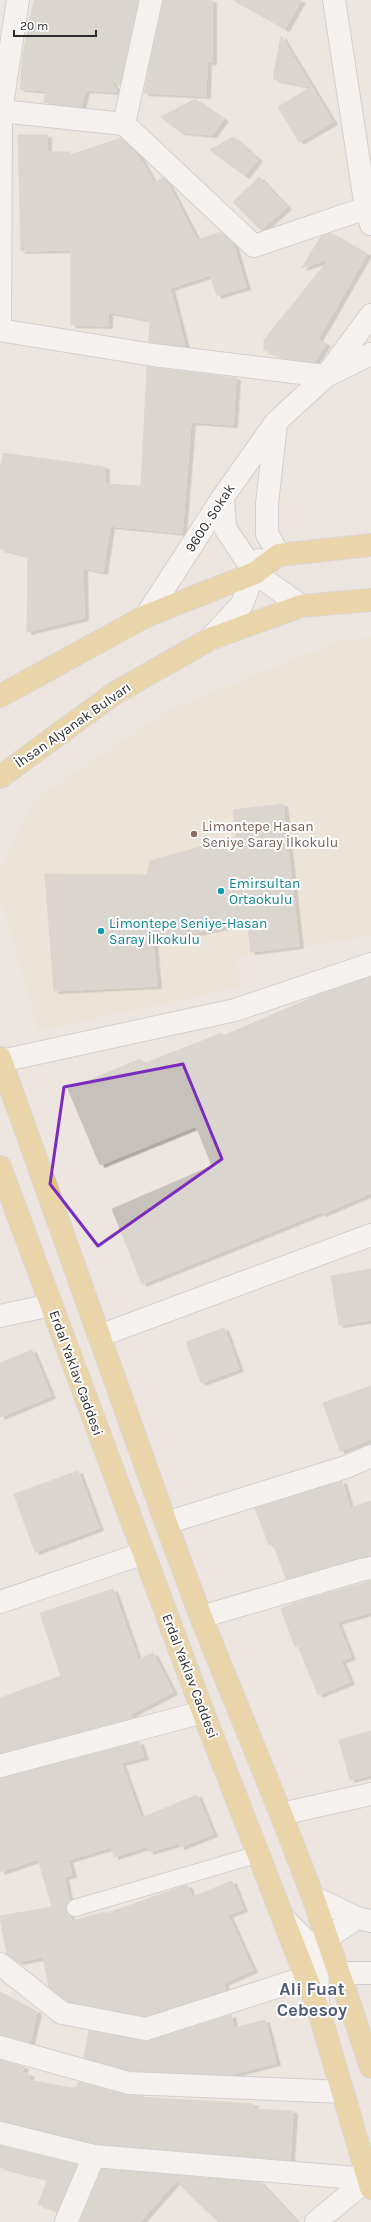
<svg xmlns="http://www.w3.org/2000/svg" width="371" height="2222" font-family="Karla,sans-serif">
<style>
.education{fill:#ede2d1}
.building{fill:#c6c1bb;stroke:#c8c2ba;filter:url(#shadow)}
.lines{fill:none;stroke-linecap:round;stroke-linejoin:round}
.lane-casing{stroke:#b0b3bc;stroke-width:18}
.street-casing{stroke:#b0b3bc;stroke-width:24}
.secondary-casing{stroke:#b0b3bc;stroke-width:24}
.primary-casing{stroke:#c4c4c4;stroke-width:24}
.lane{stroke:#fff;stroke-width:16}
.street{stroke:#fff;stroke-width:22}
.secondary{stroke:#fff;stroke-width:22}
.primary{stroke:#e6c06c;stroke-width:22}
.marked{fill:none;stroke:#7b2cbf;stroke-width:3;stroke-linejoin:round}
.education-dot{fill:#8d6e63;stroke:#fff;stroke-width:1.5}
.culture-dot{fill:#0f9aa8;stroke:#fff;stroke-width:1.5}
.labels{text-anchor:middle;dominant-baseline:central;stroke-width:4;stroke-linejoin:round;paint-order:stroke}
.street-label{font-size:14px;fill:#2c2c2c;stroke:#fff}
.education-label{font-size:14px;fill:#785e54;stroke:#fff;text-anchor:start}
.culture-label{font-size:14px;fill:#0d838f;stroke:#fff;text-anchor:start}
.district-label{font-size:18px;font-weight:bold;fill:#505b7a;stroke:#fff}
</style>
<defs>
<filter id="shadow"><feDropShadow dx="4.5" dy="2.5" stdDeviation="0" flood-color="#0004"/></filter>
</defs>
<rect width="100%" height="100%" fill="#ede6e0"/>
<!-- education -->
<path class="education" d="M371,637V936L236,957L241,987L38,1031L0,896V870L35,798L171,709L338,641Z"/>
<!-- building -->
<path class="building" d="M34,0H138L120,86L109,77L117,92L85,90L81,107L44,102L46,91L20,89L23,54Z
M163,0H212V62H207L206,96L144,93Z
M233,0H301L285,29Z
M281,36L333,122L299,142L278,107L311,87L273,79Z
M195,99L224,119L212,135L180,132L161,117Z
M18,135H47V152H70V155L121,138L139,156L154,183L163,178L167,182L197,240L221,232L233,243L246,287L217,296L210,275L170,288L185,346L149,342L150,320L108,312V326L71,325V250L21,251Z
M233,137L258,159L245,176L210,150Z
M259,177L287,207L261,230L233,202Z
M331,233L367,254L318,339L326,344L314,362L282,358L264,350V340L329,259L302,268L321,236Z
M147,367L236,378L233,425L191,422L182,533L110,526L103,572L83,568L84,618L27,632L28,556L0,549V471L3,453L105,467V484L141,486Z
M283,804L299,946L251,952L247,922L153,942L157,986L54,991L45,874L147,875L150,861L236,837L233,810Z
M371,977V1193L322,1214L321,1212L142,1284L112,1209L212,1166L196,1126L100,1165L68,1089L140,1059L143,1064L222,1033L223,1036L316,996Z
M371,1269V1320L339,1325L331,1276Z
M224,1328L239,1369L201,1383L186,1342Z
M32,1350L51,1396L0,1417V1363Z
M371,1386V1439L340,1451L323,1403Z
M78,1471L99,1528L35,1552L14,1494Z
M342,1481L350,1508L371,1501V1556L286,1579L273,1543L269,1545L255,1508Z
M371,1581V1612L337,1622L351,1657L341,1661L350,1682L318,1695L298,1646L295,1647L281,1609L294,1603Z
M113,1589L138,1660L153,1653L173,1692L131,1714L132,1718L0,1753V1698L61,1676L40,1613Z
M371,1731V1775L350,1780L339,1740Z
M139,1742L144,1757L121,1763L141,1818L197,1795L213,1834L180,1847L179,1843L149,1852L148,1846L114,1857L111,1847L68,1860L72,1875L64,1877L69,1901L66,1905V1911L73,1921L105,1912V1914L187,1885L192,1897L232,1881L243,1909L228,1915L253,1970L224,1983L225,1990L145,2016L67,2001L49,1987L43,1957L18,1962L7,1954L0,1918V1916L52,1907L38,1859L0,1872V1778Z
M0,1992L37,2012L30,2042L0,2035Z
M231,2015L234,2028L265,2020L276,2063L229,2075L131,2071L84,2057L89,2031L149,2041Z
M0,2060L24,2067L22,2072L30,2075L28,2080L72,2088L77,2087L78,2082L126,2095L143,2096L139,2097L254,2104L253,2109L293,2111L290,2160L96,2144L0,2121Z
M0,2146L77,2165L57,2211L38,2204L48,2179L0,2167Z
M102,2169L260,2182L297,2222H218L176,2181L140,2222H83L80,2221Z"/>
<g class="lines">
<!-- lane casing -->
<g class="lane-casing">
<path id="lane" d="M75,1908L259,1854"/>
</g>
<!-- street casing -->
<g class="street-casing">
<path id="street" d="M334,0L366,208L371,224
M0,111L124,124L151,0
M124,124L254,246L366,208
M0,330L153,355L326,376L371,315
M0,330L1,111L18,0
M1,1061L235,1010L371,964
M0,1316L51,1305
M99,1336L371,1235
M166,1523L346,1467L371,1456
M0,1602L144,1553
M201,1617L361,1570L371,1568
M0,1766L203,1712
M281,1814L371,1794
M0,1964L62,2013L146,2029L307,1977
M0,2047L129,2083L343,2092
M0,2133L94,2156L368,2179
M66,2222L94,2156
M316,2222L368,2179"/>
</g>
<!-- secondary casing -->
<g class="secondary-casing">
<path id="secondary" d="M276,424L267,504V534L279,555
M223,497L225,528L255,573L301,606
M146,616L223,497L276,422L326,376L371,354
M210,639L242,604L259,560
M313,1897L357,1918
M285,1920L339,1973H371
M318,2006L317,1952L327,1938L357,1918L371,1921"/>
</g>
<!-- primary casing -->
<g class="primary-casing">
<path id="primary" d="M0,696L146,616L255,573L279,555L371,545
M0,777L115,693L210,639L301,606L371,600
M0,1058L166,1523L201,1617L281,1814L313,1897L371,2067
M0,1167L203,1712L318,2008L371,2188"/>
</g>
<!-- lane -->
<use href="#lane" class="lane"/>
<!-- street -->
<use href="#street" class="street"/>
<!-- secondary -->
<use href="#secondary" class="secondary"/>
<!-- primary -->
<use href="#primary" class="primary"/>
</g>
<!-- marked area -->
<path d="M0 0H371V2222H0ZM183,1064L222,1159L98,1246L50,1184L64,1087Z" fill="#ede6e0" fill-opacity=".55" fill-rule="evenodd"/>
<path class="marked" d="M183,1064L222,1159L98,1246L50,1184L64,1087Z"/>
<!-- markers -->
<circle class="education-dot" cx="194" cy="834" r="4"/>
<g class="culture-dot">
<circle cx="221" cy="891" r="4"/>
<circle cx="101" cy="931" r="4"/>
</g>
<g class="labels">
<!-- street labels -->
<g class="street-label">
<text transform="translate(210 518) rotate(-57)">9600. Sokak</text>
<text transform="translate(73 725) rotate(-35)">İhsan Alyanak Bulvarı</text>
<text transform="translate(76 1373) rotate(70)">Erdal Yaklav Caddesi</text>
<text transform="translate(190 1676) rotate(69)">Erdal Yaklav Caddesi</text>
</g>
<!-- education labels -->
<g class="education-label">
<text x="202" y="826">Limontepe Hasan<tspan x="202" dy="16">Seniye Saray İlkokulu</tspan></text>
</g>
<!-- culture labels -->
<g class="culture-label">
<text x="229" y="883">Emirsultan<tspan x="229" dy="16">Ortaokulu</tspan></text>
<text x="109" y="923">Limontepe Seniye-Hasan<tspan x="109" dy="16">Saray İlkokulu</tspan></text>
</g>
<!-- district labels -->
<g class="district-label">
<text x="312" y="1989">Ali Fuat<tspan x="312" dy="21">Cebesoy</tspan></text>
</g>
</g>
<!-- scale -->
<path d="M14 30v6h82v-6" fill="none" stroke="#2c2c2c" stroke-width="2"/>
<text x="20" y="30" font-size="12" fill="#2c2c2c" stroke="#ffffff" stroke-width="3" paint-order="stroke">20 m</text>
</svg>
